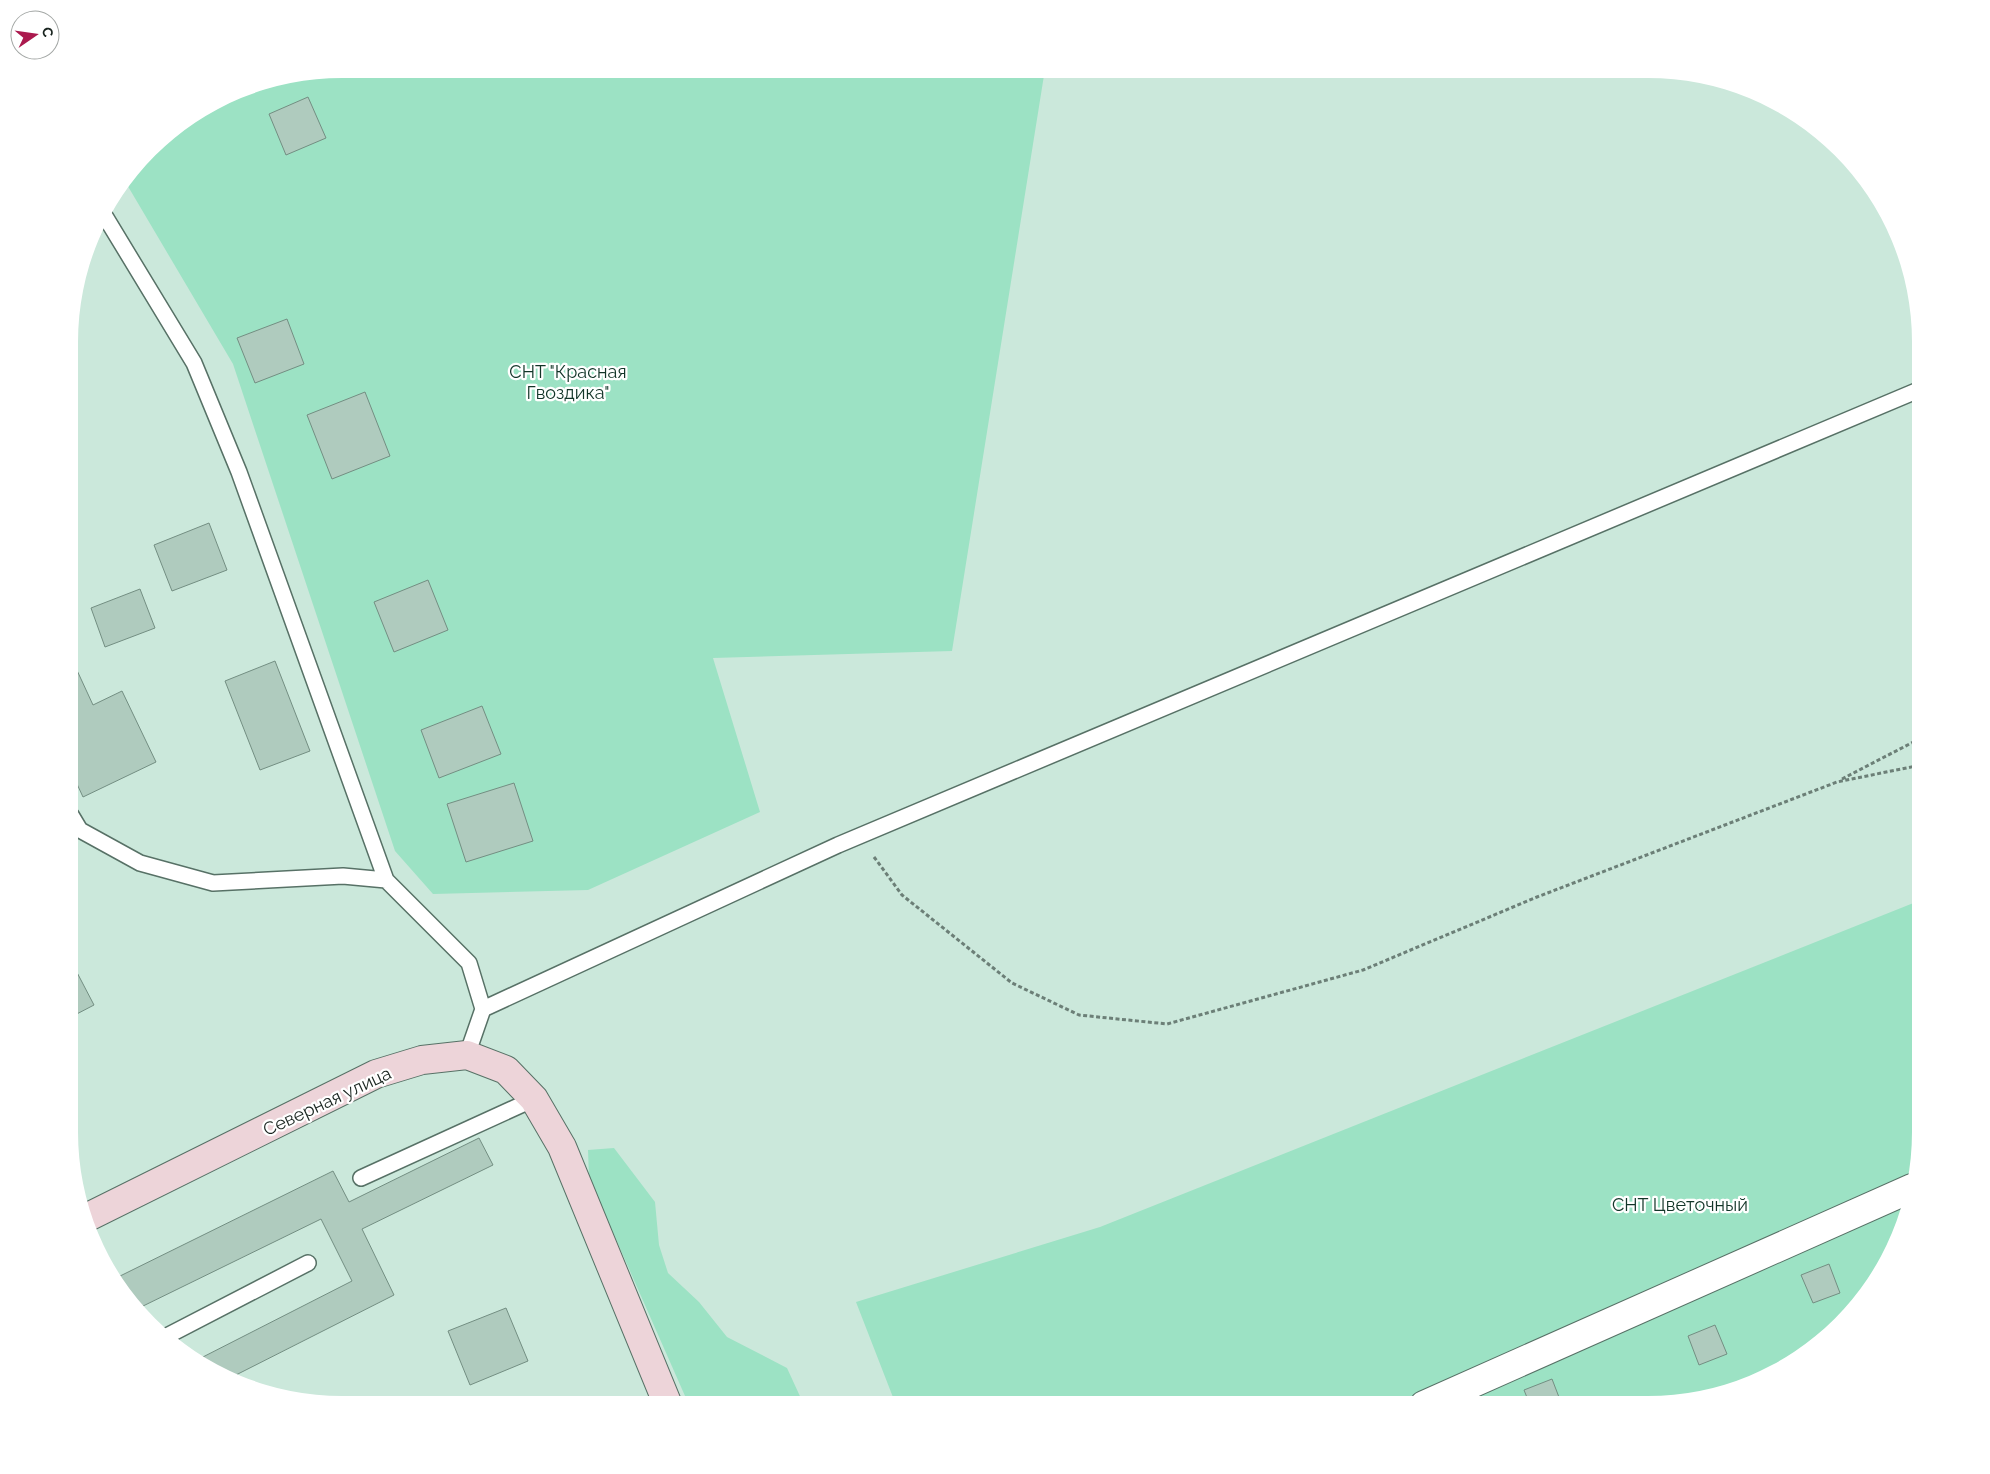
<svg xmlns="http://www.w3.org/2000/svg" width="1990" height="1474" font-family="Raleway,sans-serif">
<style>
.green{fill:#9ce2c4}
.building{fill:#afcbbe;stroke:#738e82}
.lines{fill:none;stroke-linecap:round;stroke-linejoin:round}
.lane-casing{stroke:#577166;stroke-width:18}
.street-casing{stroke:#577166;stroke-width:30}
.secondary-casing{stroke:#577166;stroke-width:30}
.path{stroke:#6c7f77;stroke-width:3;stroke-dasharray:4 2.5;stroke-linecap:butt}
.lane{stroke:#fff;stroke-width:15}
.street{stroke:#fff;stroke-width:28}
.secondary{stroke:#edd4d9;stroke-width:28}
.labels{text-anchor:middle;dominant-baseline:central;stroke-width:4.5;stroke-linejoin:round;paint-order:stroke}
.park-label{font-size:18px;fill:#123528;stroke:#fff}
.street-label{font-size:18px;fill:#19241f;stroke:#fff}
</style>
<rect width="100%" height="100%" fill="#cbe8db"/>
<!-- green -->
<path class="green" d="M341,69H1045L952,651L713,658L760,812L588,890L433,894L395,851L233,364L126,183L161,137L237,89Z
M1921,900V1150L1901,1237L1865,1299L1828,1338L1769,1377L1719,1396L1649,1405H896L856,1302L1100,1227Z
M614,1148L655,1202L659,1245L668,1273L699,1302L727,1337L787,1368L804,1405H689L589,1178L588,1150Z"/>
<!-- building -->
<path class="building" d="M308,97L326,138L286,155L269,114Z
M287,319L304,364L255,383L237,338Z
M365,392L390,456L332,479L307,415Z
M209,523L227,570L172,591L154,545Z
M428,580L448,630L394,652L374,602Z
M140,589L155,628L105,647L91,608Z
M275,661L310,751L260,770L225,681Z
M75,666L93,705L122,691L156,762L83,797L71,771V668Z
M482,706L501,754L439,778L421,730Z
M514,783L533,841L466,862L447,804Z
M71,961L94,1005L71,1017Z
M479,1138L493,1165L362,1229L394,1295L230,1378L197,1360L352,1281L321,1219L139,1308L114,1279L333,1171L349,1202Z
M1829,1264L1840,1293L1813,1303L1801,1275Z
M506,1308L528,1361L470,1385L448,1331Z
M1715,1325L1727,1354L1699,1365L1688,1336Z
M1552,1379L1562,1405H1530L1524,1390Z"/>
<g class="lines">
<!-- lane casing -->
<g class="lane-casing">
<path id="lane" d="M103,213L194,363L239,472L386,880
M71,815L80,830L140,863L213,883L343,876L386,880L469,963L483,1009L467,1055
M483,1009L838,845L1921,389
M361,1178L534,1099
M165,1337L308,1263"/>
</g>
<!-- street casing -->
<g class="street-casing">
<path id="street" d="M1424,1405L1912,1188"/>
</g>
<!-- secondary casing -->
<g class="secondary-casing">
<path id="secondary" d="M88,1217L376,1074L422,1060L467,1055L506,1070L534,1099L562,1147L668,1405"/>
</g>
<!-- path -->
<path class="path" d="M1842,779L1921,738
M874,857L902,895L1012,983L1079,1015L1167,1024L1363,970L1537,897L1837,782L1921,765"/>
<!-- lane -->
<use href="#lane" class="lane"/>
<!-- street -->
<use href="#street" class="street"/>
<!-- secondary -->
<use href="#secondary" class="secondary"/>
</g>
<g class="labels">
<!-- park labels -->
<g class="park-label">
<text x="568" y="371">СНТ "Красная<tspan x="568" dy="21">Гвоздика"</tspan></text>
<text x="1680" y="1204">СНТ Цветочный</text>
</g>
<!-- street labels -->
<g class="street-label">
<text transform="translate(327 1101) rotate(-25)">Северная улица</text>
</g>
</g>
<!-- crop -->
<path d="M0 0H1990V1474H0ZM342 78H1648A264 264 0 0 1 1912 342V1132A264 264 0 0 1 1648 1396H342A264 264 0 0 1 78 1132V342A264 264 0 0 1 342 78Z" fill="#fff" fill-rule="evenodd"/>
<!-- north arrow -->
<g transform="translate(35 35) rotate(77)"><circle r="24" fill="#ffffff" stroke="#a3a7a5"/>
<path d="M0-4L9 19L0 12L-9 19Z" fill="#ab194e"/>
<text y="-8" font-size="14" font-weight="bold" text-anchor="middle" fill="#19241f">С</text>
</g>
</svg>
